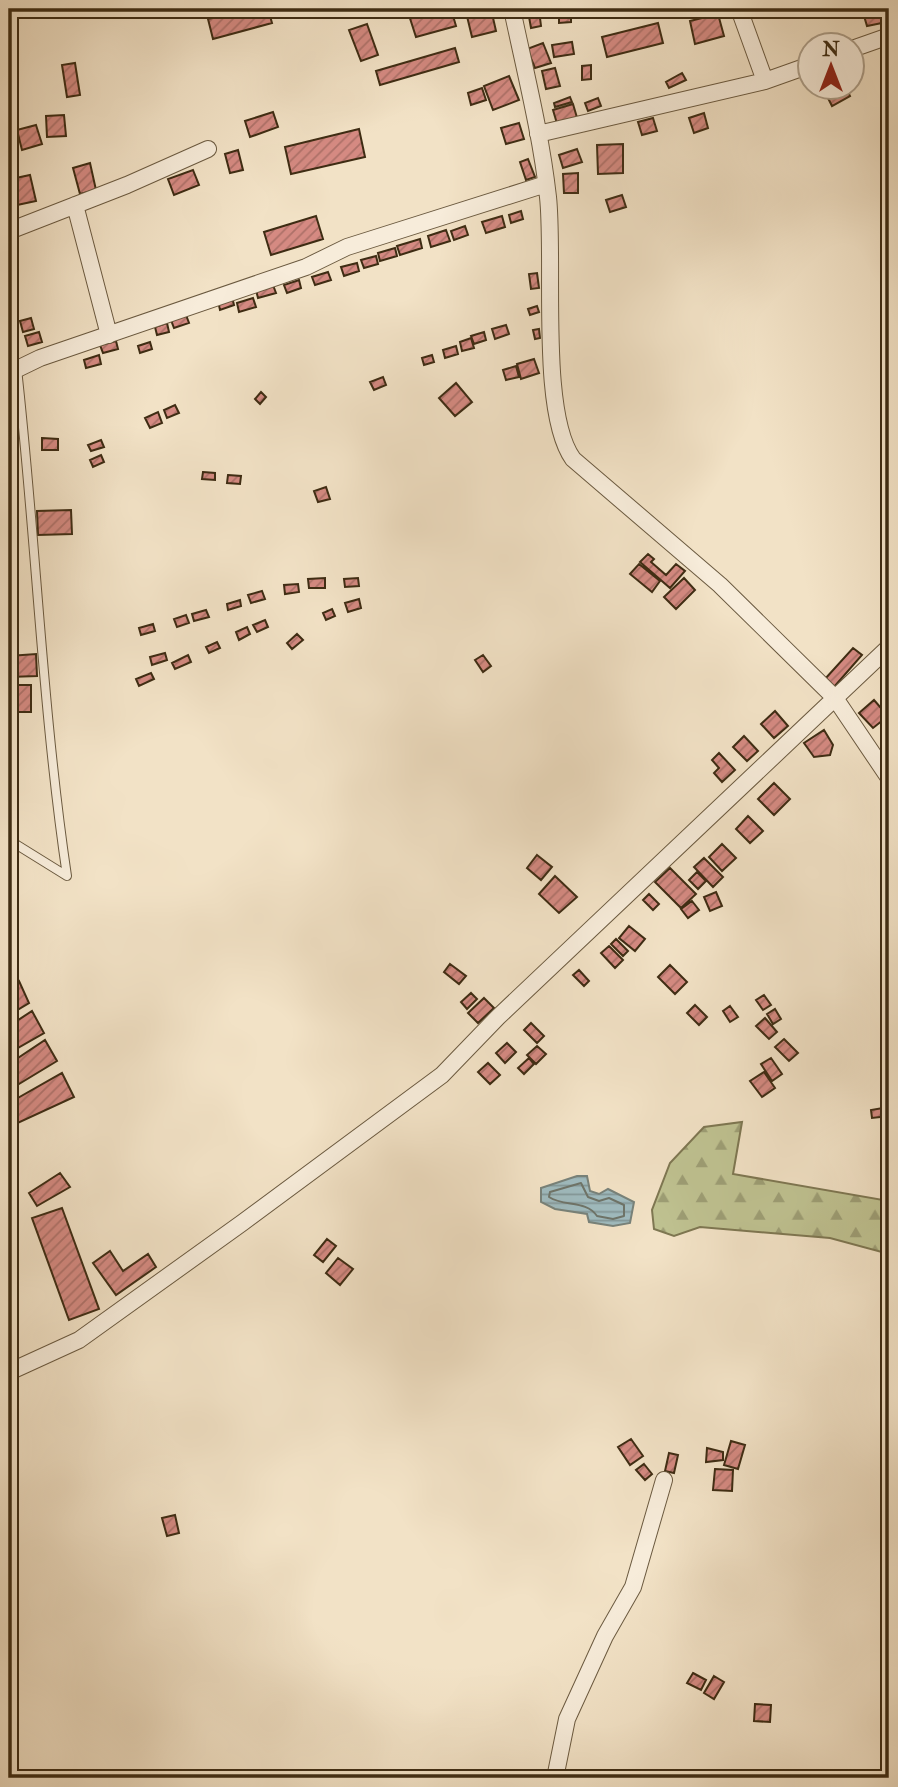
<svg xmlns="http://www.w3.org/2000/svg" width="898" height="1787" font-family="'IM FELL Double Pica',serif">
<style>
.forest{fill:url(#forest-firs);stroke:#7e7752;stroke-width:2}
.water{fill:url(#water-rules);stroke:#78827a;stroke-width:2}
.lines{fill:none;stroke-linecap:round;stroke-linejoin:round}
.shore{stroke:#6e7469;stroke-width:2}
.building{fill:url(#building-hatch);stroke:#3e2c13;stroke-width:2}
.lane-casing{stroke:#6b5a40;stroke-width:10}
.street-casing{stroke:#6b5a40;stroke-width:18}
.lane{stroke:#f7ecda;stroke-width:8}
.street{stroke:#f7ecda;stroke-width:16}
</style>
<defs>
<pattern id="forest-firs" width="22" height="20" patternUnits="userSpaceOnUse" patternTransform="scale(1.75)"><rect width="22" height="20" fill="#bfc291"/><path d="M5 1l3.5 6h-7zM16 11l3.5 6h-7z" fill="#9d9e75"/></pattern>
<pattern id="water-rules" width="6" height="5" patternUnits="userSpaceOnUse" patternTransform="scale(1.75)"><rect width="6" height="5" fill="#9fbbbf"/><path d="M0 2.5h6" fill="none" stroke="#83989a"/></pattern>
<pattern id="building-hatch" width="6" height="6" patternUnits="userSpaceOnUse" patternTransform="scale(1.75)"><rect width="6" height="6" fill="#d58a82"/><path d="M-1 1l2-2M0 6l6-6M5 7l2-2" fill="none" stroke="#ae7169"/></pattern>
</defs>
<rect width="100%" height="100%" fill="#f2e2c6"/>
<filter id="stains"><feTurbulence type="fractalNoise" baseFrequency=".00286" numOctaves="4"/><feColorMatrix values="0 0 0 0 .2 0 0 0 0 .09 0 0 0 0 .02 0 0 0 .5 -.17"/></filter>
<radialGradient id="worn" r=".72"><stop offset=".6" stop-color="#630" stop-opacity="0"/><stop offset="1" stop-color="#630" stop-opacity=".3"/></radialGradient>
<!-- forest -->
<path class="forest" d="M742,1122L733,1174L889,1201V1254L830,1238L700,1227L674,1236L654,1229L652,1210L670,1163L704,1127Z"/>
<!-- water -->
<path class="water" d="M577,1176H587L590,1191L599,1194L608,1189L634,1202L630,1223L613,1226L589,1222L587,1214L555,1209L541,1202V1188Z"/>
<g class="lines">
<!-- shore -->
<path class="shore" d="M581,1183L588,1197L599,1201L609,1198L624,1205V1216L613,1219L597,1216C586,1200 564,1207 549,1197L550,1192Z"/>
</g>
<!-- building -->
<path class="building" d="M247,9H268L272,23L213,39L208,19Z
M407,9H451L456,26L416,37Z
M482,9H491L496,31L472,37L466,12Z
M790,9H807L808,13L791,16Z
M862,9H878L882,23L867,26Z
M539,10L541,26L531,28L528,11Z
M571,14V22L559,23V15Z
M718,14L724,36L695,44L690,21Z
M658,23L663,43L607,57L602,37Z
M367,24L378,55L361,61L349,30Z
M572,42L574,54L554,57L552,45Z
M543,43L551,63L535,68L527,49Z
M455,48L459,62L380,85L376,71Z
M75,63L80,95L67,97L62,65Z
M591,65V79L582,80V66Z
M555,68L560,86L546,89L542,71Z
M682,73L686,80L669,88L666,82Z
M509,76L519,100L493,110L484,86Z
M482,88L486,100L471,105L468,93Z
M823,88H846L850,96L832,106Z
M570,97L572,102L555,107L554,103Z
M598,98L601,106L588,111L585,103Z
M573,104L578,121L558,127L553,110Z
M273,112L278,127L250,137L245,121Z
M704,113L708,128L694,133L689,118Z
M64,115L66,136L47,137L46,116Z
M653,118L657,131L642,135L638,122Z
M519,123L524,139L506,144L501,128Z
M36,125L42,144L22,150L17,130Z
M359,129L365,157L291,174L285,147Z
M623,144V173L598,174L597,145Z
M577,149L582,162L563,168L559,155Z
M238,150L243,170L230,173L225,154Z
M528,159L535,177L526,180L520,162Z
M90,163L96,190L80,194L73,168Z
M193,170L199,185L174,195L168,179Z
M578,173V193H564L563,174Z
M30,175L36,201L17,205L11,179Z
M622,195L626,207L610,212L606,200Z
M521,211L523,219L511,223L509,215Z
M316,216L323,239L271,255L264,232Z
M502,216L505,227L486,233L482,222Z
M465,226L468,235L454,240L451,231Z
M446,230L450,241L431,247L428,236Z
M420,239L422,248L400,255L397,246Z
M395,248L397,256L380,261L378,253Z
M376,256L378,264L364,268L361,260Z
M357,263L359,271L344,276L341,267Z
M328,272L331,280L315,285L312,277Z
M537,273L539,288L531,289L529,274Z
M299,280L301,288L287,293L284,285Z
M273,285L276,293L258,298L256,290Z
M232,297L234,305L220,310L218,301Z
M253,298L256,307L239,312L237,303Z
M537,306L539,312L530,315L528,309Z
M186,315L189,323L174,328L171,320Z
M31,318L34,329L23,332L20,321Z
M167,323L169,332L157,335L155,327Z
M506,325L509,334L495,339L492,329Z
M539,329L540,338L535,339L533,330Z
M12,332L17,351L11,353L9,333Z
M39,332L42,342L28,346L25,336Z
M484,332L486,340L474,344L471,336Z
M471,338L474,348L462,351L460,342Z
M116,341L118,349L103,353L100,345Z
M150,342L152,349L140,353L138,346Z
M456,346L458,354L445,358L443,350Z
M99,355L101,364L86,368L84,360Z
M432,355L434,362L424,365L422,358Z
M534,359L539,373L521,379L517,364Z
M516,366L519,377L506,380L503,370Z
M383,377L386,385L374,390L370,382Z
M456,383L472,402L455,416L439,398Z
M261,392L266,397L260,404L255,399Z
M175,405L179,413L167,418L164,410Z
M158,412L162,423L150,428L145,418Z
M42,438L58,439V450H42Z
M101,440L104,447L91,451L88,445Z
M101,455L104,462L93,467L90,460Z
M203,472L215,473V480L202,479Z
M228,475L241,476L240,484L227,483Z
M326,487L330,499L318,502L314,491Z
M71,510L72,534L38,535L37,511Z
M648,554L654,559L651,562L666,575L676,564L685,571L670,588L640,562Z
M639,564L660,581L652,592L630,574Z
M325,578V588H309L308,579Z
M358,578L359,586L345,587L344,579Z
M684,578L695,590L676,609L664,597Z
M298,584L299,592L285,594L284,585Z
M262,591L265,599L251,603L248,595Z
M359,599L361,608L348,612L345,603Z
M240,600L241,606L228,610L227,604Z
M332,609L335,616L326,620L323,613Z
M206,610L209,617L194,621L192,614Z
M186,615L189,623L177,627L174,619Z
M265,620L268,627L257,632L253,625Z
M153,624L155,631L141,635L139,628Z
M247,627L250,634L239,640L236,632Z
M297,634L303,640L292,649L287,643Z
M217,642L220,648L209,653L206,647Z
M853,648L862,655L834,687L825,679Z
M165,653L167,660L152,665L150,657Z
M36,654L37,676L9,677V656Z
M188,655L191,662L175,669L172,663Z
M483,655L491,666L483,672L475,660Z
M151,673L154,679L139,686L136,679Z
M9,685H31V712H9Z
M874,700L888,716L873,728L859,713Z
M775,711L788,726L774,738L761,724Z
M824,730L833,745L830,755L814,757L804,743Z
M744,736L758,751L747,761L733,747Z
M719,753L735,770L722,782L714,773L719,768L712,760Z
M774,783L790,799L774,815L758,799Z
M748,816L763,831L750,843L736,829Z
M722,844L736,858L722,871L709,857Z
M537,855L552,867L541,880L527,868Z
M704,858L723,877L713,887L694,867Z
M670,868L696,894L681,908L655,882Z
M697,872L706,881L698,889L689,880Z
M555,876L577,897L559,913L539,894Z
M716,892L722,906L710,911L704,897Z
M649,894L659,904L653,910L643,900Z
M692,901L699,910L688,918L681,909Z
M629,926L645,939L635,951L619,938Z
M616,939L628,951L623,956L611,944Z
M609,946L623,960L615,968L601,953Z
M450,964L466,976L459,984L444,972Z
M670,965L687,982L675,994L658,977Z
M579,970L589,981L584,986L573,975Z
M19,981L29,1003L9,1015V988Z
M471,993L477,999L467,1009L461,1002Z
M764,995L771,1005L763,1010L756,1000Z
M484,998L494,1008L478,1023L468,1013Z
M695,1005L707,1017L699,1025L687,1013Z
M730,1006L738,1017L730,1022L723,1011Z
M775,1009L781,1019L773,1024L767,1014Z
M32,1011L44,1033L9,1053V1026Z
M765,1018L777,1032L769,1039L756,1026Z
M531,1023L544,1036L537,1043L524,1030Z
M784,1039L798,1053L789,1061L775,1047Z
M45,1040L57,1061L9,1090V1064Z
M507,1043L516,1052L505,1063L496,1053Z
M537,1046L546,1054L536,1064L527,1055Z
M529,1058L534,1064L524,1074L518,1068Z
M771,1058L782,1074L772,1081L761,1064Z
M488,1063L500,1075L490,1084L478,1072Z
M764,1072L775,1088L762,1097L750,1081Z
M62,1073L74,1097L9,1127V1103Z
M889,1107V1116L872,1118L871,1110Z
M60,1173L70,1187L37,1206L29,1193Z
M62,1208L99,1309L69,1320L32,1218Z
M327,1239L336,1246L323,1262L314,1255Z
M110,1251L123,1271L148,1254L156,1267L116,1295L93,1263Z
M338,1258L353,1269L340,1285L326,1273Z
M631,1439L643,1456L630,1465L618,1447Z
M731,1441L745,1445L738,1469L724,1465Z
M707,1448L723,1452V1460L706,1462Z
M669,1453L678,1455L674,1473L665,1471Z
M644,1464L652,1474L645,1480L636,1470Z
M715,1469L733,1470L732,1491L713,1490Z
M175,1515L179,1533L167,1536L162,1518Z
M693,1673L706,1680L701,1690L687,1683Z
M714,1676L724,1682L714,1699L704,1693Z
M755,1704L771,1705L770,1722L754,1721Z"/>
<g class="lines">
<!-- lane casing -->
<g class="lane-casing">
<path id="lane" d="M9,840L67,876C42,708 36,538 17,369"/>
</g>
<!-- street casing -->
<g class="street-casing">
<path id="street" d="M512,9C525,71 541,134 548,197C555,261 539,412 573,459L720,585L835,698L889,778
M739,9L765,81
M852,49L889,36
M538,134L765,81L810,65
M75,205L109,335
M9,231L127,185L208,149
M9,373L40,358L306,267L347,247L546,184
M9,1372L79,1340L242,1223L442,1075L498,1017L889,647
M555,1778L567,1719L605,1636L633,1587L664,1480"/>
</g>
<!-- lane -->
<use href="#lane" class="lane"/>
<!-- street -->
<use href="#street" class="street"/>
</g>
<!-- margin -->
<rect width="898" height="1787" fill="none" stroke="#f2e2c6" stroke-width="35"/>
<rect x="10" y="10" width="877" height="1766" fill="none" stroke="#3e2c13" stroke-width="3.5"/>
<rect x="18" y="18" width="863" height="1752" fill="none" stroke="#3e2c13" stroke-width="2"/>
<!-- north arrow -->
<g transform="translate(831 66)"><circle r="33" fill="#f7ecda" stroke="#ad9f8a" stroke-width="2"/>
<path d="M0-5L12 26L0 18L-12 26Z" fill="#8f2418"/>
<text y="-10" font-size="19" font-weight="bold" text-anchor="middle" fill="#3e2c13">N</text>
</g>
<rect width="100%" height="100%" filter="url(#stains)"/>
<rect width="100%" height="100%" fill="url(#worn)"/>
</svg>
